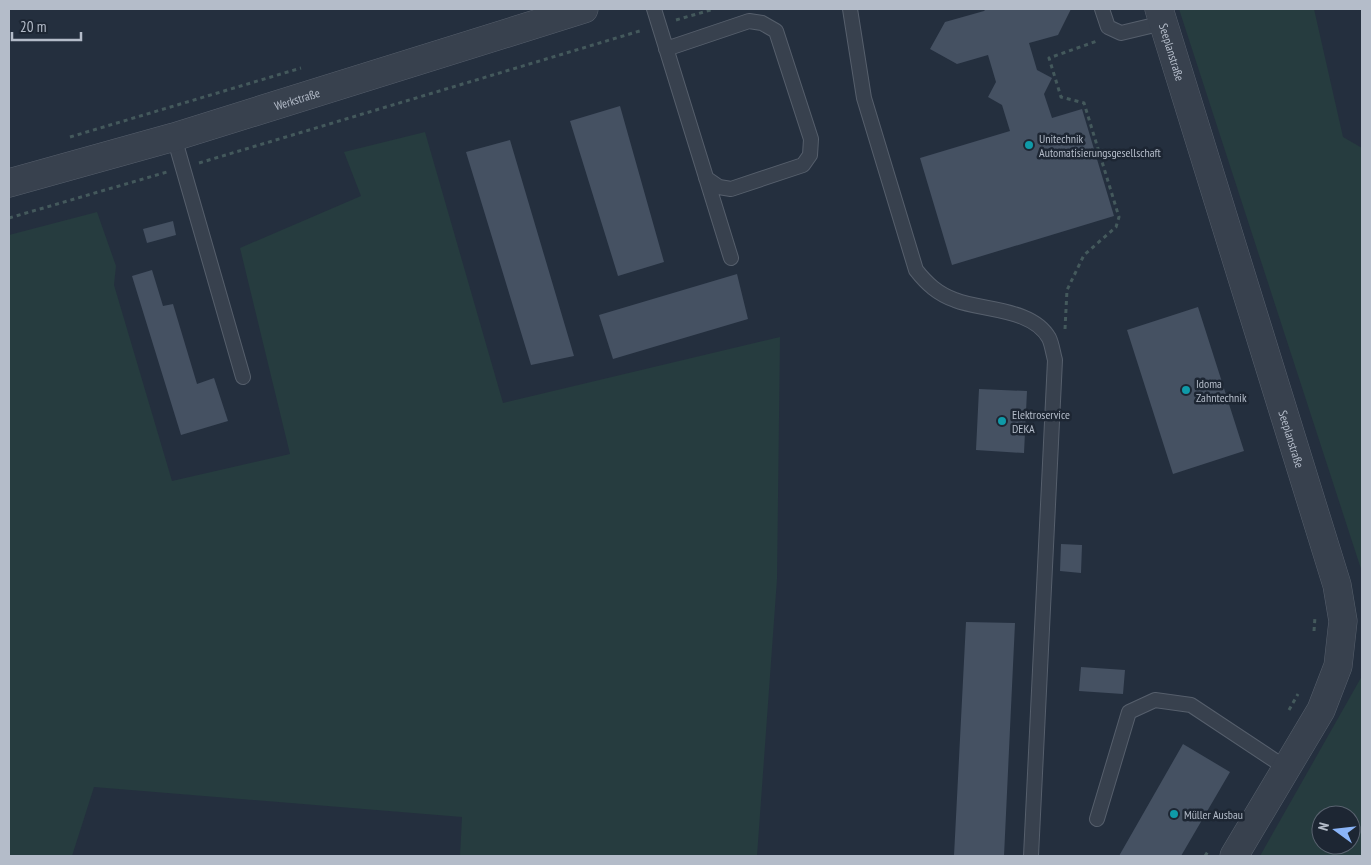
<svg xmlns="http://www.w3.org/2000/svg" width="1371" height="865" font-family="'PT Sans Narrow',sans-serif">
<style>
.green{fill:#263c3f;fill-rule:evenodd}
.building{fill:#455162}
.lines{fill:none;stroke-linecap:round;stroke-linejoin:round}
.service-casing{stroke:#565f6c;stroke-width:16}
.minor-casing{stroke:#565f6c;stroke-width:29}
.path{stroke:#44595c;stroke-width:3;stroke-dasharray:4 4;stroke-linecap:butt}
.service{stroke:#38414e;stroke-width:14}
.minor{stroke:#38414e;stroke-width:28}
.culture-dot{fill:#0f9aa8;stroke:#1d2633;stroke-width:2}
.labels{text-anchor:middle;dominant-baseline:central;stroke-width:5;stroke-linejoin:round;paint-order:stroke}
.street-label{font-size:12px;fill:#b4bcc9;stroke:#1d2633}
.poi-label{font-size:12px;fill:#b4bcc9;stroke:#1d2633;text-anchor:start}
</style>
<rect width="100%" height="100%" fill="#242f3e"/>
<!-- green -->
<path class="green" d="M1179,9H1314L1343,137L1362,148V572Z
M425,132L503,403L780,337L777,579L757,856H460L462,817L94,787L72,856H9V235L97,212L116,266L114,285L172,481L290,454L240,248L361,196L344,152Z
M1362,676V856H1260ZM1321,815H1351V845H1321Z"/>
<!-- building -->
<path class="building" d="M986,9H1071L1058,35L1029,43L1037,70L1052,78L1044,94L1052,118L1082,109L1114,216L952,265L920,158L1010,131L1002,105L988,97L996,82L988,55L957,64L930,49L945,22L984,11Z
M620,106L664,262L618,276L570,121Z
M510,140L574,356L531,365L466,152Z
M173,221L176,235L147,243L143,229Z
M152,270L163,306L173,304L197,384L214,378L228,421L181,435L132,276Z
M737,274L748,319L613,359L599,315Z
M1198,307L1244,451L1173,474L1127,330Z
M979,389L1027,391L1024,453L976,450Z
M1061,544L1082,545L1081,573L1060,571Z
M966,622L1015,623L1004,856H954Z
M1081,667L1125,670L1123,694L1079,691Z
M1183,744L1230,772L1181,856H1119Z"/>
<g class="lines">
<!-- service casing -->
<g class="service-casing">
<path id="service" d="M654,9L731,258
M850,9L864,98L916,270C927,284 938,294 955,300C983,311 1032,308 1049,338C1052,344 1053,353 1055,360L1031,856
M1102,9L1108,27L1121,33L1163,23
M666,49L749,21L762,23L776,31L811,139L810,155L803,165L731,189L719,187L706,178
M174,137L243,377
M1097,819L1129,712L1155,700L1191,705L1286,768"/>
</g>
<!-- minor casing -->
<g class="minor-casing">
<g id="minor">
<path id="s1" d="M1159,9L1337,585L1343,621L1338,666L1321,710L1234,856"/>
<path id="s2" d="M9,183L174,137L584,9"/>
</g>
</g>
<!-- path -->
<path class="path" d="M676,20L714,9
M70,137L301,68
M199,163L643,30
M9,218L167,172
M1065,329L1067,290L1084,255L1116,227L1119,217L1084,103L1061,97L1049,58L1097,41
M1314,631L1315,617
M1289,710L1298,694
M1205,856L1209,850"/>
<!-- service -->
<use href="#service" class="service"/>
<!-- minor -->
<use href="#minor" class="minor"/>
</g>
<!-- markers -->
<g class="culture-dot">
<circle cx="1029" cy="145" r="5"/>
<circle cx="1186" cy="390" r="5"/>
<circle cx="1002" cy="421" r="5"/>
<circle cx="1174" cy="814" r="5"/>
</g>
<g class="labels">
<!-- street labels -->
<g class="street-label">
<text stroke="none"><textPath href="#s1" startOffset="45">Seeplanstraße</textPath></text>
<text stroke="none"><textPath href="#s2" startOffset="300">Werkstraße</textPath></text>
<text stroke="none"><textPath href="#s1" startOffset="450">Seeplanstraße</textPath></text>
</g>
<!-- poi labels -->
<g class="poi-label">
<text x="1039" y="138">Unitechnik<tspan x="1039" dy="14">Automatisierungsgesellschaft</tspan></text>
<text x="1196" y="383">Idoma<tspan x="1196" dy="14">Zahntechnik</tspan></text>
<text x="1012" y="414">Elektroservice<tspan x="1012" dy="14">DEKA</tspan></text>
<text x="1184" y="814">Müller Ausbau</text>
</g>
</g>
<!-- border -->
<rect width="1371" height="865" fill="none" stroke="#b4bcc9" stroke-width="20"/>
<!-- north arrow -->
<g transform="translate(1336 830) rotate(285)"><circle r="24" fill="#1d2633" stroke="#59626f"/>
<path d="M0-4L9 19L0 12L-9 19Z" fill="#8ab4f8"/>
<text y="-8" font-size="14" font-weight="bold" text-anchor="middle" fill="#b4bcc9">N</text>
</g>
<!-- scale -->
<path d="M12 32v8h69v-8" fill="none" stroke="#b4bcc9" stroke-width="2.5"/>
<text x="20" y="32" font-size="15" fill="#b4bcc9" stroke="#1d2633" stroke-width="4" paint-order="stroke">20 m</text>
</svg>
